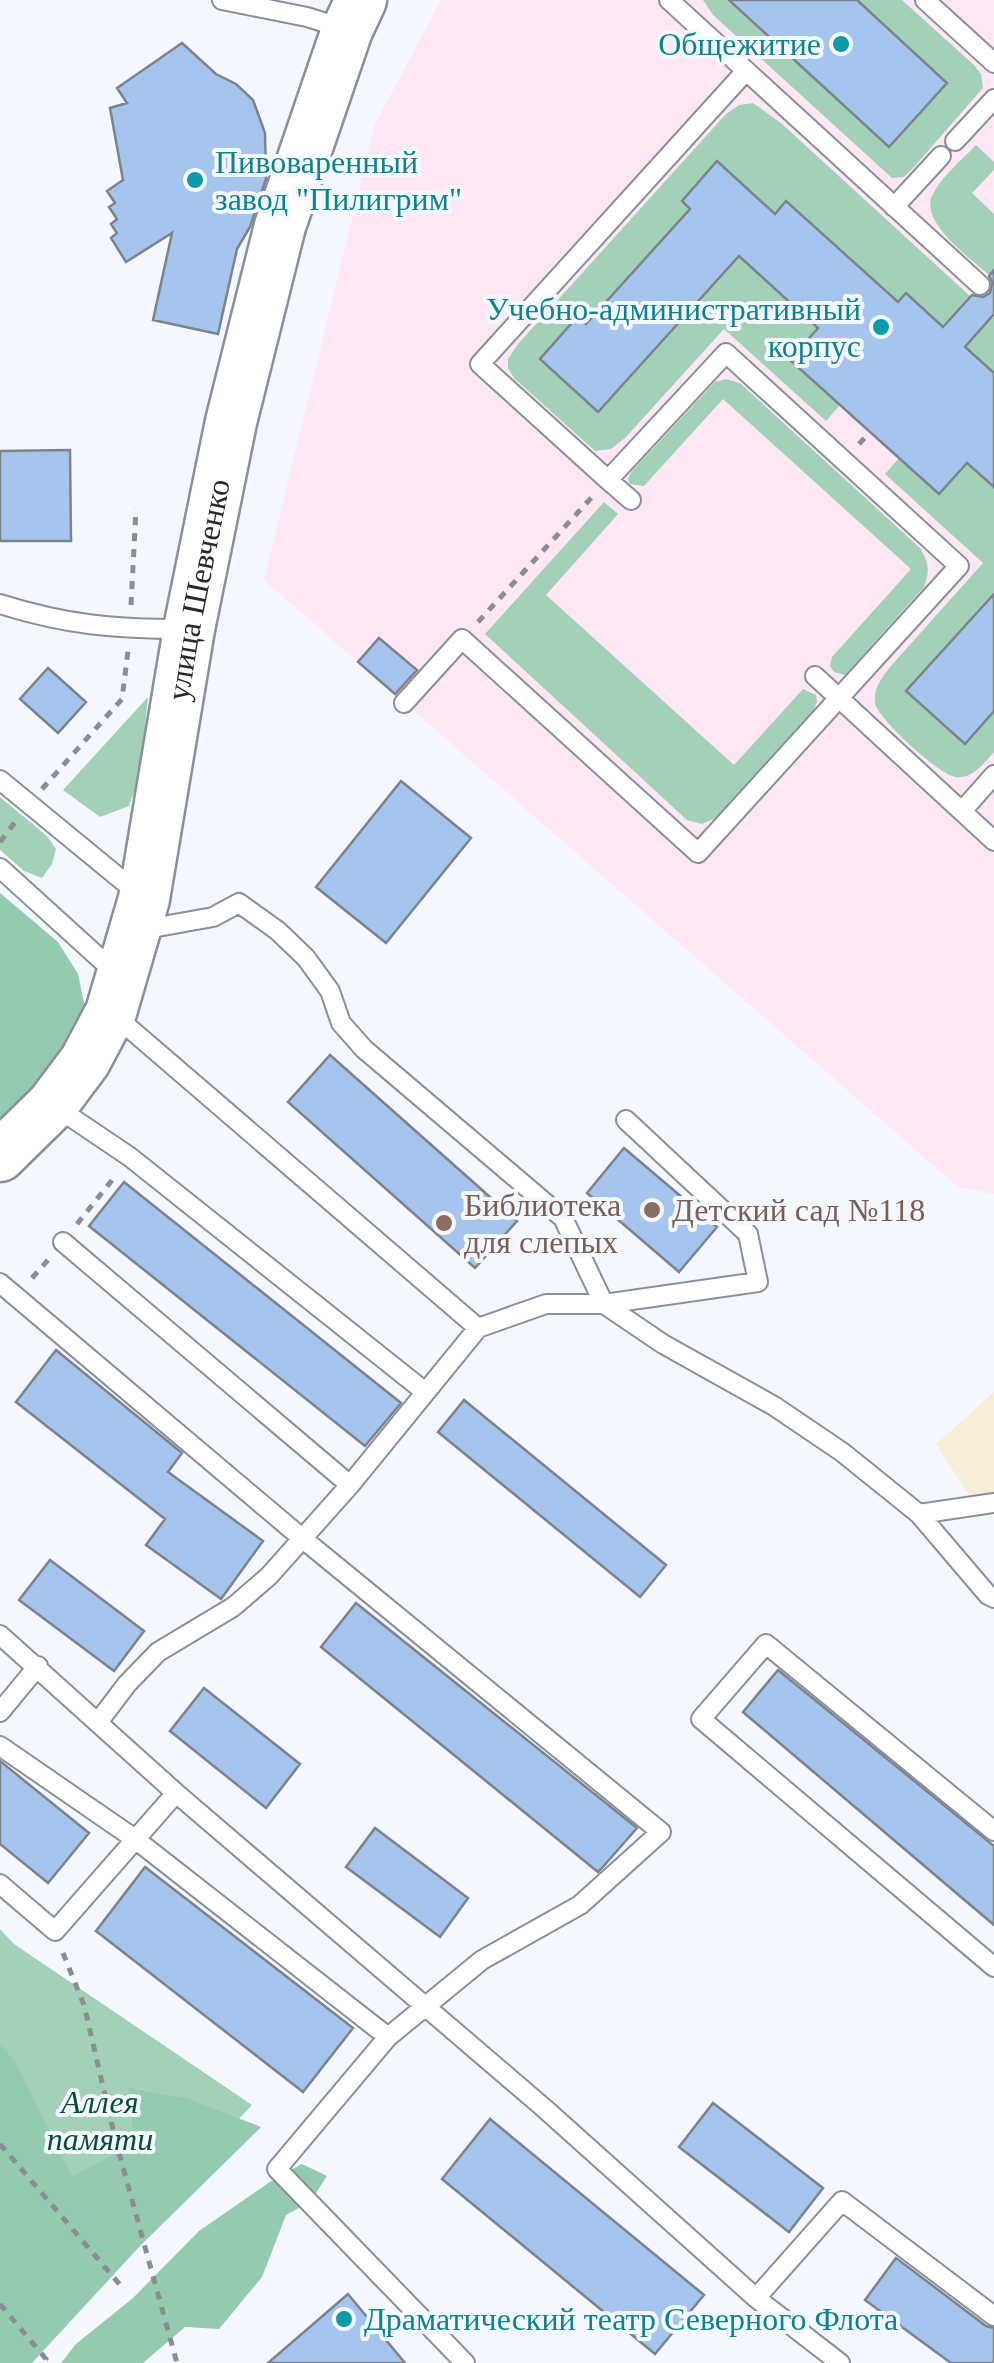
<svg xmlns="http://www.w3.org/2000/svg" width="994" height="2363" font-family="'Times New Roman',serif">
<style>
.industrial{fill:#f6eed8}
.education{fill:#fde7f4}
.green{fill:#a2d1b8}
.forest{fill:#94caae}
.building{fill:#a5c4ee;stroke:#7c838b;stroke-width:2.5}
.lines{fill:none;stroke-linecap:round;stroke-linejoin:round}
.lane-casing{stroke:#8a9099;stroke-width:22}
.secondary-casing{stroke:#8a9099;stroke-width:55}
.path{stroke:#8a8e92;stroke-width:5;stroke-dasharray:8 8;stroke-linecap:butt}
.lane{stroke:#fff;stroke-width:18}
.secondary{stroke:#fff;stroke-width:50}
.culture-dot{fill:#0f9aa8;stroke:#f4f8fe;stroke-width:4}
.education-dot{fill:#8d6e63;stroke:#f4f8fe;stroke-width:4}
.labels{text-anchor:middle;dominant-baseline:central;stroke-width:8;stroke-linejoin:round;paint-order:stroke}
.culture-label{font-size:32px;fill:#0d838f;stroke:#f4f8fe;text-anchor:end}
.street-label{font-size:32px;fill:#272a2d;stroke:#f4f8fe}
.education-label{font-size:32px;fill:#785e54;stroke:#f4f8fe;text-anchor:start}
.park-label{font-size:32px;font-style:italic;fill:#054d33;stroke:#f4f8fe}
</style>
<rect width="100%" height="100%" fill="#f4f8fe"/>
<!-- industrial -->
<path class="industrial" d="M994,1392V1510L976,1506L936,1444Z"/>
<!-- education -->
<path class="education" d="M441,0H994V1194L958,1187L264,580L375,124Z"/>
<!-- green -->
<path class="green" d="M703,0H739L735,6L889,146L947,83L857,0H902L974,65L981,74L983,88L914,167L904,177L892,178L713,15Z
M753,103L781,123L994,318V389L993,372L906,293L898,302L787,201L775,214L717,162L682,201L690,209L586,324L578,317L540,359L739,256L818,328L790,360L840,405L826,421L724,329L625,438L611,449L595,451L515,379L508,369V359L518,344L725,115L739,105Z
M976,145L994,162V170L972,193L994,214V279C974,261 917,222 933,194C942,176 962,160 976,145Z
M726,379L740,383L920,548C929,563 930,571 924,587L845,675L834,672L830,666L832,657L911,569L723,399L644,486L630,484L628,479L632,471L715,382Z
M899,458L939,494L967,463L994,487V594L907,691L964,743L994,711V752C984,763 973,779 956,777C940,776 877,718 875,703C873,688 882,678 890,667L983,563L885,474Z
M604,502L618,514L546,595L734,765L803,689L816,695L817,702L813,711L716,818L702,824L687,820L485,634Z
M148,697L140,776L129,806L100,817L63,790Z
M0,797L47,836L56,849L52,864L42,878L24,871L0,850Z
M0,1929L14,1944L252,2105L12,2363H0Z"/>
<!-- forest -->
<path class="forest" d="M0,893L58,942L78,974L86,1012L79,1049L0,1138Z
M0,2045L15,2061L72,2177L134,2144L128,2088L188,2099L261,2127L139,2247L32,2363H0Z
M302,2164L327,2176L310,2202L286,2215L262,2277L219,2329L185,2327L143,2363H61L76,2344L133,2298L199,2231L277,2177Z"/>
<!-- building -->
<path class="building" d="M729,0H857L947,83L889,147Z
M182,43L216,74L236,84L253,100L265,133L266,179L250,227L237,249L218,334L153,320L172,233L126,262L111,238L117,233L111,224L117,219L109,207L115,203L107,191L123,180L110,108L127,103L117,88Z
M717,161L775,214L786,201L898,302L906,293L943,327L972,295L983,297L990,293L992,282L989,276L994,270V314L965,347L994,373V487L967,463L939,494L899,458L790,360L818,328L739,256L598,412L540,359L578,316L586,324L690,209L682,201Z
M70,450L71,541H0V451Z
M994,594V711L965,744L906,691Z
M379,638L417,670L395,694L358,662Z
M48,668L86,702L58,733L20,699Z
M401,781L471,838L386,943L316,887Z
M330,1055L517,1221L475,1268L288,1102Z
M624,1148L717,1227L679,1272L587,1193Z
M124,1182L401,1403L365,1446L89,1226Z
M56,1350L182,1453L168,1472L263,1541L221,1599L146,1545L165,1519L16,1402Z
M464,1400L666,1565L640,1597L438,1432Z
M50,1560L144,1631L114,1671L19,1600Z
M356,1603L637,1828L602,1868L598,1872L321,1647Z
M778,1670L994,1846V1925L743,1712Z
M204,1688L300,1764L266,1808L170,1731Z
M0,1761L89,1833L48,1883L0,1844Z
M375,1828L468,1898L440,1937L346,1867Z
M145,1867L353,2028L303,2092L96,1931Z
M713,2103L823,2188L789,2232L679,2147Z
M490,2119L704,2295L655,2354L442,2179Z
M896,2258L986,2326L994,2328V2363H951L865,2300Z
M348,2294L405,2363H268Z"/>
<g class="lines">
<!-- lane casing -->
<g class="lane-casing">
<path id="lane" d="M222,0L307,17L342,28
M669,0L980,285
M925,0L994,63
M955,141L994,99
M894,207L941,156
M608,480L631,500
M0,604C67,625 114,629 184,629
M815,676L994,841
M404,703L462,639L698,853L959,566L726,353L608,480L480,364L745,72
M0,780L140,895
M962,811L994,775
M0,868L118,975
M141,930L213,917L239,903L278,931L306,958L330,991L341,1023L364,1049L563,1218L604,1304L758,1282L748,1234L626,1120
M114,1015L478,1328
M53,1105L130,1157L424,1391
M63,1242L350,1485
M0,1283L303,1539L661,1832L580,1905L482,1960L388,2037L277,2169L465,2363
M919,1514L994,1503
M0,1635L176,1793L544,2108L756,2298L840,2363
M0,1712L38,1666
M99,1721L127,1684L158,1652L233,1607L269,1576L350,1485L478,1328L546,1304H604L663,1344L774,1406L842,1452L919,1514L988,1595L994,1598
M0,1746L135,1839L388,2037
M994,1831L766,1644L701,1719L994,1967
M0,1884L55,1931L176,1793
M756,2298L842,2201L994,2316"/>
</g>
<!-- secondary casing -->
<g class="secondary-casing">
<g id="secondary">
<path id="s1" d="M0,1156L52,1105L85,1061L111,1012L144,899L189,629L231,422L280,226L347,30L361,0"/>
</g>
</g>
<!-- path -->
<path class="path" d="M859,444L870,432
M131,605L136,509
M478,622L592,497
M42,789L122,699L128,651
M0,842L16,821
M77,1224L117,1174
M32,1278L48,1260
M63,1953L84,2005L116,2142L177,2363
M0,2144L121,2286
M0,2304L46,2359L42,2363"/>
<!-- lane -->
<use href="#lane" class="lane"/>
<!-- secondary -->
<use href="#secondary" class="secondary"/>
</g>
<!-- markers -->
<g class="culture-dot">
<circle cx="841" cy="44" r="10"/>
<circle cx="195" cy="180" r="10"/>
<circle cx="881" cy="327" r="10"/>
<circle cx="344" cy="2319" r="10"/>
</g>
<g class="education-dot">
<circle cx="652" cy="1210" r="10"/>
<circle cx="444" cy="1223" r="10"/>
</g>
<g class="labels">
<!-- culture labels -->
<g class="culture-label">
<text x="821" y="44">Общежитие</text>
<text x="215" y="162" text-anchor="start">Пивоваренный<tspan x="215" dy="37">завод "Пилигрим"</tspan></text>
<text x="861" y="309">Учебно-административный<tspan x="861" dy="37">корпус</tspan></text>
<text x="364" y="2319" text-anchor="start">Драматический театр Северного Флота</text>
</g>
<!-- street labels -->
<g class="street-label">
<text stroke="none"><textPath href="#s1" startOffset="615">улица Шевченко</textPath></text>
</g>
<!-- education labels -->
<g class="education-label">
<text x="464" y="1205">Библиотека<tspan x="464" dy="37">для слепых</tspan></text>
<text x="672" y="1210">Детский сад №118</text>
</g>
<!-- park labels -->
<g class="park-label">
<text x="100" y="2102">Аллея<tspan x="100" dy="37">памяти</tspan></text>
</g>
</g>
</svg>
